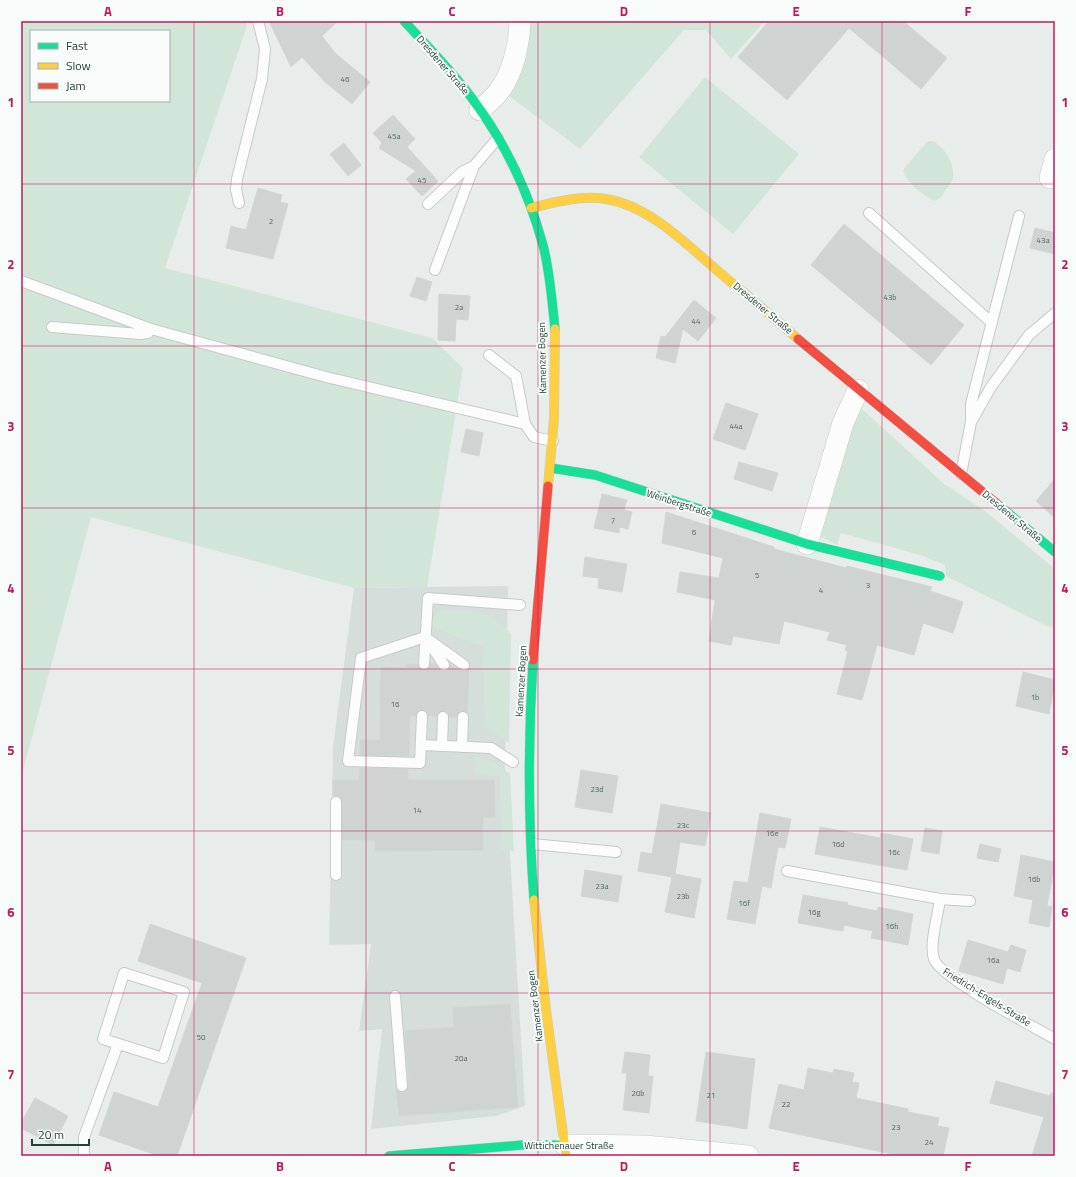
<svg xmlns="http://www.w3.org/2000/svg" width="1076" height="1177" font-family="'Titillium Web',sans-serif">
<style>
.built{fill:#d6dedb}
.green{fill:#d1e6d8;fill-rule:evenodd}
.building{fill:#cfd4d2;stroke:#d1d6d4}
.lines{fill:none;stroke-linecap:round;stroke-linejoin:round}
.lane-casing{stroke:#c5cac8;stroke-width:12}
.street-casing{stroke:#c5cac8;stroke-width:22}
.fast-casing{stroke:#c3cbc8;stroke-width:10}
.slow-casing{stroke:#c3cbc8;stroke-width:10}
.jam-casing{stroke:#c3cbc8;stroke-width:10}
.lane{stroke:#fcfcfc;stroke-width:10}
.street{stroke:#fcfcfc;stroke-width:21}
.fast{stroke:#16e098;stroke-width:9}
.slow{stroke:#ffcf43;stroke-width:9}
.jam{stroke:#f24e42;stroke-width:9}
.grid{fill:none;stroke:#c2185b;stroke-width:1;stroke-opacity:0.55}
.labels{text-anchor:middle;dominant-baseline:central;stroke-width:4;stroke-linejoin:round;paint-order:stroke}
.number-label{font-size:8px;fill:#506761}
.street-label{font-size:10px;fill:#24423a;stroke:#f7fbf9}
.neatline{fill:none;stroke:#c2185b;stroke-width:1.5}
.grid-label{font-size:13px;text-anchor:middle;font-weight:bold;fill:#c2185b}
</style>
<rect width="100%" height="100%" fill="#e8edeb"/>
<!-- built -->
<path class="built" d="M508,586L505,770L525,1106L496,1116L371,1129L382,1029L359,1031L371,944L329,945L333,747L354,588Z"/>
<!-- green -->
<path class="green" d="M21,21H247V26L165,268L432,338L463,368L427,587L354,588L91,517L21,778ZM31,31H169V101H31Z
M520,21H765L731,59L706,30H684L580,149L501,90Z
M705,77L799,154L733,234L639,157Z
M928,141H933C944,147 955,163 953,177C953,182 948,187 945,191C942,196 940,199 934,201C922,194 908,185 903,171L906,166Z
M860,407L943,483L989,514L1055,569V628L1047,626L946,576L945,565L920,555L841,533L837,545L819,536L848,433Z
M442,609C474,612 489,608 511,634L509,743L485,726L483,647L435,628L432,624V619Z
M475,757C489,760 499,764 510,774L514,851L501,850L500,776L475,775Z"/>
<!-- building -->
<path class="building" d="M269,21H338L322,36L335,53L370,82L352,104L325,82L302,57L291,67Z
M769,21H903L947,58L921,89L849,28L787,100L738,57Z
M393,115L415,139L407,147L438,181L422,196L406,179L416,171L379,148L382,143L373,133Z
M344,143L361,165L348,176L330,154Z
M258,188L282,195L280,202L288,204L273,259L226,248L231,226L246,230Z
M844,224L964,325L931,365L811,265Z
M1035,228L1055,233V254L1030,248Z
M417,277L432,282L426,301L410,296Z
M439,294L470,296L468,320L456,319L455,341L438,340Z
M694,300L716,318L698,341L683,329L675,363L656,358L661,336L665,337Z
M726,403L758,414L745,450L713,439Z
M466,429L483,433L479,456L461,452Z
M739,462L778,473L772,491L734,479Z
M1055,479V518L1036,501Z
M602,494L627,500L624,510L632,512L628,529L620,527L619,533L594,528Z
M666,512L774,547V549L846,568L847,566L932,587L930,591L963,602L953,633L923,623L914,655L877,645L862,700L837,694L848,651L845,650L847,645L827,640L830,632L784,621L779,644L733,636L731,645L709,641L715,600L677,592L680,572L719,578L723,558L662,543Z
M585,557L627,564L622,592L598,588L599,578L583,576Z
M406,664H418L420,669L423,670H427L430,664L436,665L441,671H444L448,670L450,665L463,671L469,669L467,712L460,711L456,717H449L447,712L443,711L438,713L437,716H428L426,711L419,710L416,716H410L409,756L360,755V740H380L381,667L406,668Z
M1023,672L1055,680L1049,714L1016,706Z
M360,768L408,769V780H494L495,817H483V850L375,851V840H342V802L339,796H333V780H359Z
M581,770L618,776L612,813L575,807Z
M661,804L711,813L705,846L680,842L675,874L701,879L694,918L665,912L672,877L638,871L641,852L652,854Z
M760,813L791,819L785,848L778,847L771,888L762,886L755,924L727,919L734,881L748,883Z
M820,827L880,838L881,833L913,839L907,870L815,854Z
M925,828L942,831L939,854L921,851Z
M980,844L1001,849L998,862L977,858Z
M1021,855L1055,862L1047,906L1052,907L1049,927L1029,923L1033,900L1014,896Z
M585,870L622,876L618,902L581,896Z
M803,895L848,903L847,905L877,911L878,907L913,914L908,945L871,938L873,931L844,925L843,931L798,923Z
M150,924L246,958L177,1156H159L99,1135L114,1092L158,1107L202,983L138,961Z
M968,940L1008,952L1011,945L1026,950L1020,972L1007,968L1003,984L959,971Z
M510,1004L518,1107L399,1116L396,1089L403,1092L406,1091L409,1085L405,1031L454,1027L453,1008Z
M625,1052L650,1055L648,1076H653L649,1113L623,1110L627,1073H622Z
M706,1052L755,1059L747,1129L696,1121Z
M808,1068L833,1073L834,1069L854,1073L852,1082L859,1083L856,1098L908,1109V1112L939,1118L937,1126L949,1128L943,1156H901L769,1128L779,1084L804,1090Z
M996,1081L1050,1096L1051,1093L1055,1094V1156H1032L1044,1117L990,1103Z
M35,1098L68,1116L53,1145L21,1128V1123Z"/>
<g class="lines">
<!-- lane casing -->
<g class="lane-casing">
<path id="lane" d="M239,203L236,190L237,179L262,79L265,49L258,21
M428,204L462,172L474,166L498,138
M869,213L992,323
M435,270L474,166
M21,281L151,329L326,377L525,424L534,437L553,441
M52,327L140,334L148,333L151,329
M489,355L516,376L525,424
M971,422V404L1019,216
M961,474L971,422L991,387L1029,335L1055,313
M425,637L464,665
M430,644L444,665
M424,664L428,598L520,605
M422,716L420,763L348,761L361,658L425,637
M421,745L491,748L513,762
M442,746L443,717
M462,747L463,717
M532,844L616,852
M787,871L940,899L970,901
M336,875V802
M940,899C938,916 929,944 934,959C939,977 1034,1027 1055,1039
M124,973L184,992L163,1058L103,1039Z
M395,996L402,1086
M84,1156V1137L118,1044"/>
</g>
<!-- street casing -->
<g class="street-casing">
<path id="street" d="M480,110C487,104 495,97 500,90C514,70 519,44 520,21
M1050,178L1055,159
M807,544L843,423L858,390
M565,1145L645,1146L748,1156"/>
</g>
<!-- fast casing -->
<g class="fast-casing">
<path id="fast" d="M404,21C428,47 453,72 474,101C505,143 529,194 543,245C550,272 552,301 555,329
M551,468L595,475L807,544L940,576
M996,503L1055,552
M533,660C528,740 528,820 534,900
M389,1156L522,1145H565"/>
</g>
<!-- slow casing -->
<g class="slow-casing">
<path id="slow" d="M531,208C555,202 581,195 606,199C650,206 686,244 719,272C745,294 772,316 798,339
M548,486L554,419L555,329
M534,900L546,1010L566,1156"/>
</g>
<!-- jam casing -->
<g class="jam-casing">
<path id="jam" d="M798,339L996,503
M533,660L548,486"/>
</g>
<!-- lane -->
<use href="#lane" class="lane"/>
<!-- street -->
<use href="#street" class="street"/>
<!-- fast -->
<use href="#fast" class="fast"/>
<!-- slow -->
<use href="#slow" class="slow"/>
<!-- jam -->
<use href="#jam" class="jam"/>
</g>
<!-- grid -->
<path class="grid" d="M194,21V1156M366,21V1156M538,21V1156M710,21V1156M882,21V1156M21,184H1055M21,346H1055M21,508H1055M21,669H1055M21,831H1055M21,993H1055"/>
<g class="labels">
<!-- number labels -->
<g class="number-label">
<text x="345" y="79">46</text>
<text x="394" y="136">45a</text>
<text x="422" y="180">45</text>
<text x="271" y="221">2</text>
<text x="1043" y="240">43a</text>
<text x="890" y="297">43b</text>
<text x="459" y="307">2a</text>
<text x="696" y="321">44</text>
<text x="736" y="426">44a</text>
<text x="613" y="520">7</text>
<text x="694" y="532">6</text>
<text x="757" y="575">5</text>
<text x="868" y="585">3</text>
<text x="821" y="590">4</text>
<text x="1035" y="697">1b</text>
<text x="395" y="704">16</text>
<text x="597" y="789">23d</text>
<text x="417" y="810">14</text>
<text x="683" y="825">23c</text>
<text x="772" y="833">16e</text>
<text x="838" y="844">16d</text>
<text x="894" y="852">16c</text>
<text x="1034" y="879">16b</text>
<text x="602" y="886">23a</text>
<text x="683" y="896">23b</text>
<text x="744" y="903">16f</text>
<text x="814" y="912">16g</text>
<text x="892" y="926">16h</text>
<text x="993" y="960">16a</text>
<text x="201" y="1037">50</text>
<text x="461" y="1058">20a</text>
<text x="638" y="1093">20b</text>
<text x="711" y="1095">21</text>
<text x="786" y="1104">22</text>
<text x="896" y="1127">23</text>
<text x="929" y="1142">24</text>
</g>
<!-- street labels -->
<g class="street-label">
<text transform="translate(443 65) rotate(49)">Dresdener Straße</text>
<text transform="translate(763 308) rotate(40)">Dresdener Straße</text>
<text transform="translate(542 358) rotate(-91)">Kamenzer Bogen</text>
<text transform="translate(679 503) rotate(18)">Weinbergstraße</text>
<text transform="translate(1012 516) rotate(40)">Dresdener Straße</text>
<text transform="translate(521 681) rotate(-87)">Kamenzer Bogen</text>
<text transform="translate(987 997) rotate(32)">Friedrich-Engels-Straße</text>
<text transform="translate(535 1006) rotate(-97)">Kamenzer Bogen</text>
<text x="569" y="1145">Wittichenauer Straße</text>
</g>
</g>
<!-- border -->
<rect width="1076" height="1177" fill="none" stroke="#f7fbf9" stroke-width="44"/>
<!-- legend -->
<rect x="30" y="30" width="140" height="72" fill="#f7fbf9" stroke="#a3b1ad"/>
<rect x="38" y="43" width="20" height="6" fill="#16e098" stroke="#a3b1ad"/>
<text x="66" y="50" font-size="12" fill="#24423a">Fast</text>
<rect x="38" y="63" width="20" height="6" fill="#ffcf43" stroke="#a3b1ad"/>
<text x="66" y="70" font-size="12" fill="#24423a">Slow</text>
<rect x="38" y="83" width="20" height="6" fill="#f24e42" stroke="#a3b1ad"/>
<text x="66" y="90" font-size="12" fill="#24423a">Jam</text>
<!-- scale -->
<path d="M32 1139v6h57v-6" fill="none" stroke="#24423a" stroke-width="2"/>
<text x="38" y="1139" font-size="12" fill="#24423a" stroke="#f7fbf9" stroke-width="3" paint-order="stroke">20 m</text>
<rect x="22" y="22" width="1032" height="1133" class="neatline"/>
<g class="grid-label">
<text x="108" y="16">A</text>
<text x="280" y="16">B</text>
<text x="452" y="16">C</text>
<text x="624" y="16">D</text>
<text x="796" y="16">E</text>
<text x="968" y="16">F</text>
<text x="11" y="107">1</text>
<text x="1065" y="107">1</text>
<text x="11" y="269">2</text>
<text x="1065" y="269">2</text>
<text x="11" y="431">3</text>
<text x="1065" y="431">3</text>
<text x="11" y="593">4</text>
<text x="1065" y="593">4</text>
<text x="11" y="755">5</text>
<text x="1065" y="755">5</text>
<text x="11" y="917">6</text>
<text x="1065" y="917">6</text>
<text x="11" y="1079">7</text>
<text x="1065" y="1079">7</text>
<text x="108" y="1171">A</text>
<text x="280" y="1171">B</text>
<text x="452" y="1171">C</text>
<text x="624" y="1171">D</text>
<text x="796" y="1171">E</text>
<text x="968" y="1171">F</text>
</g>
</svg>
